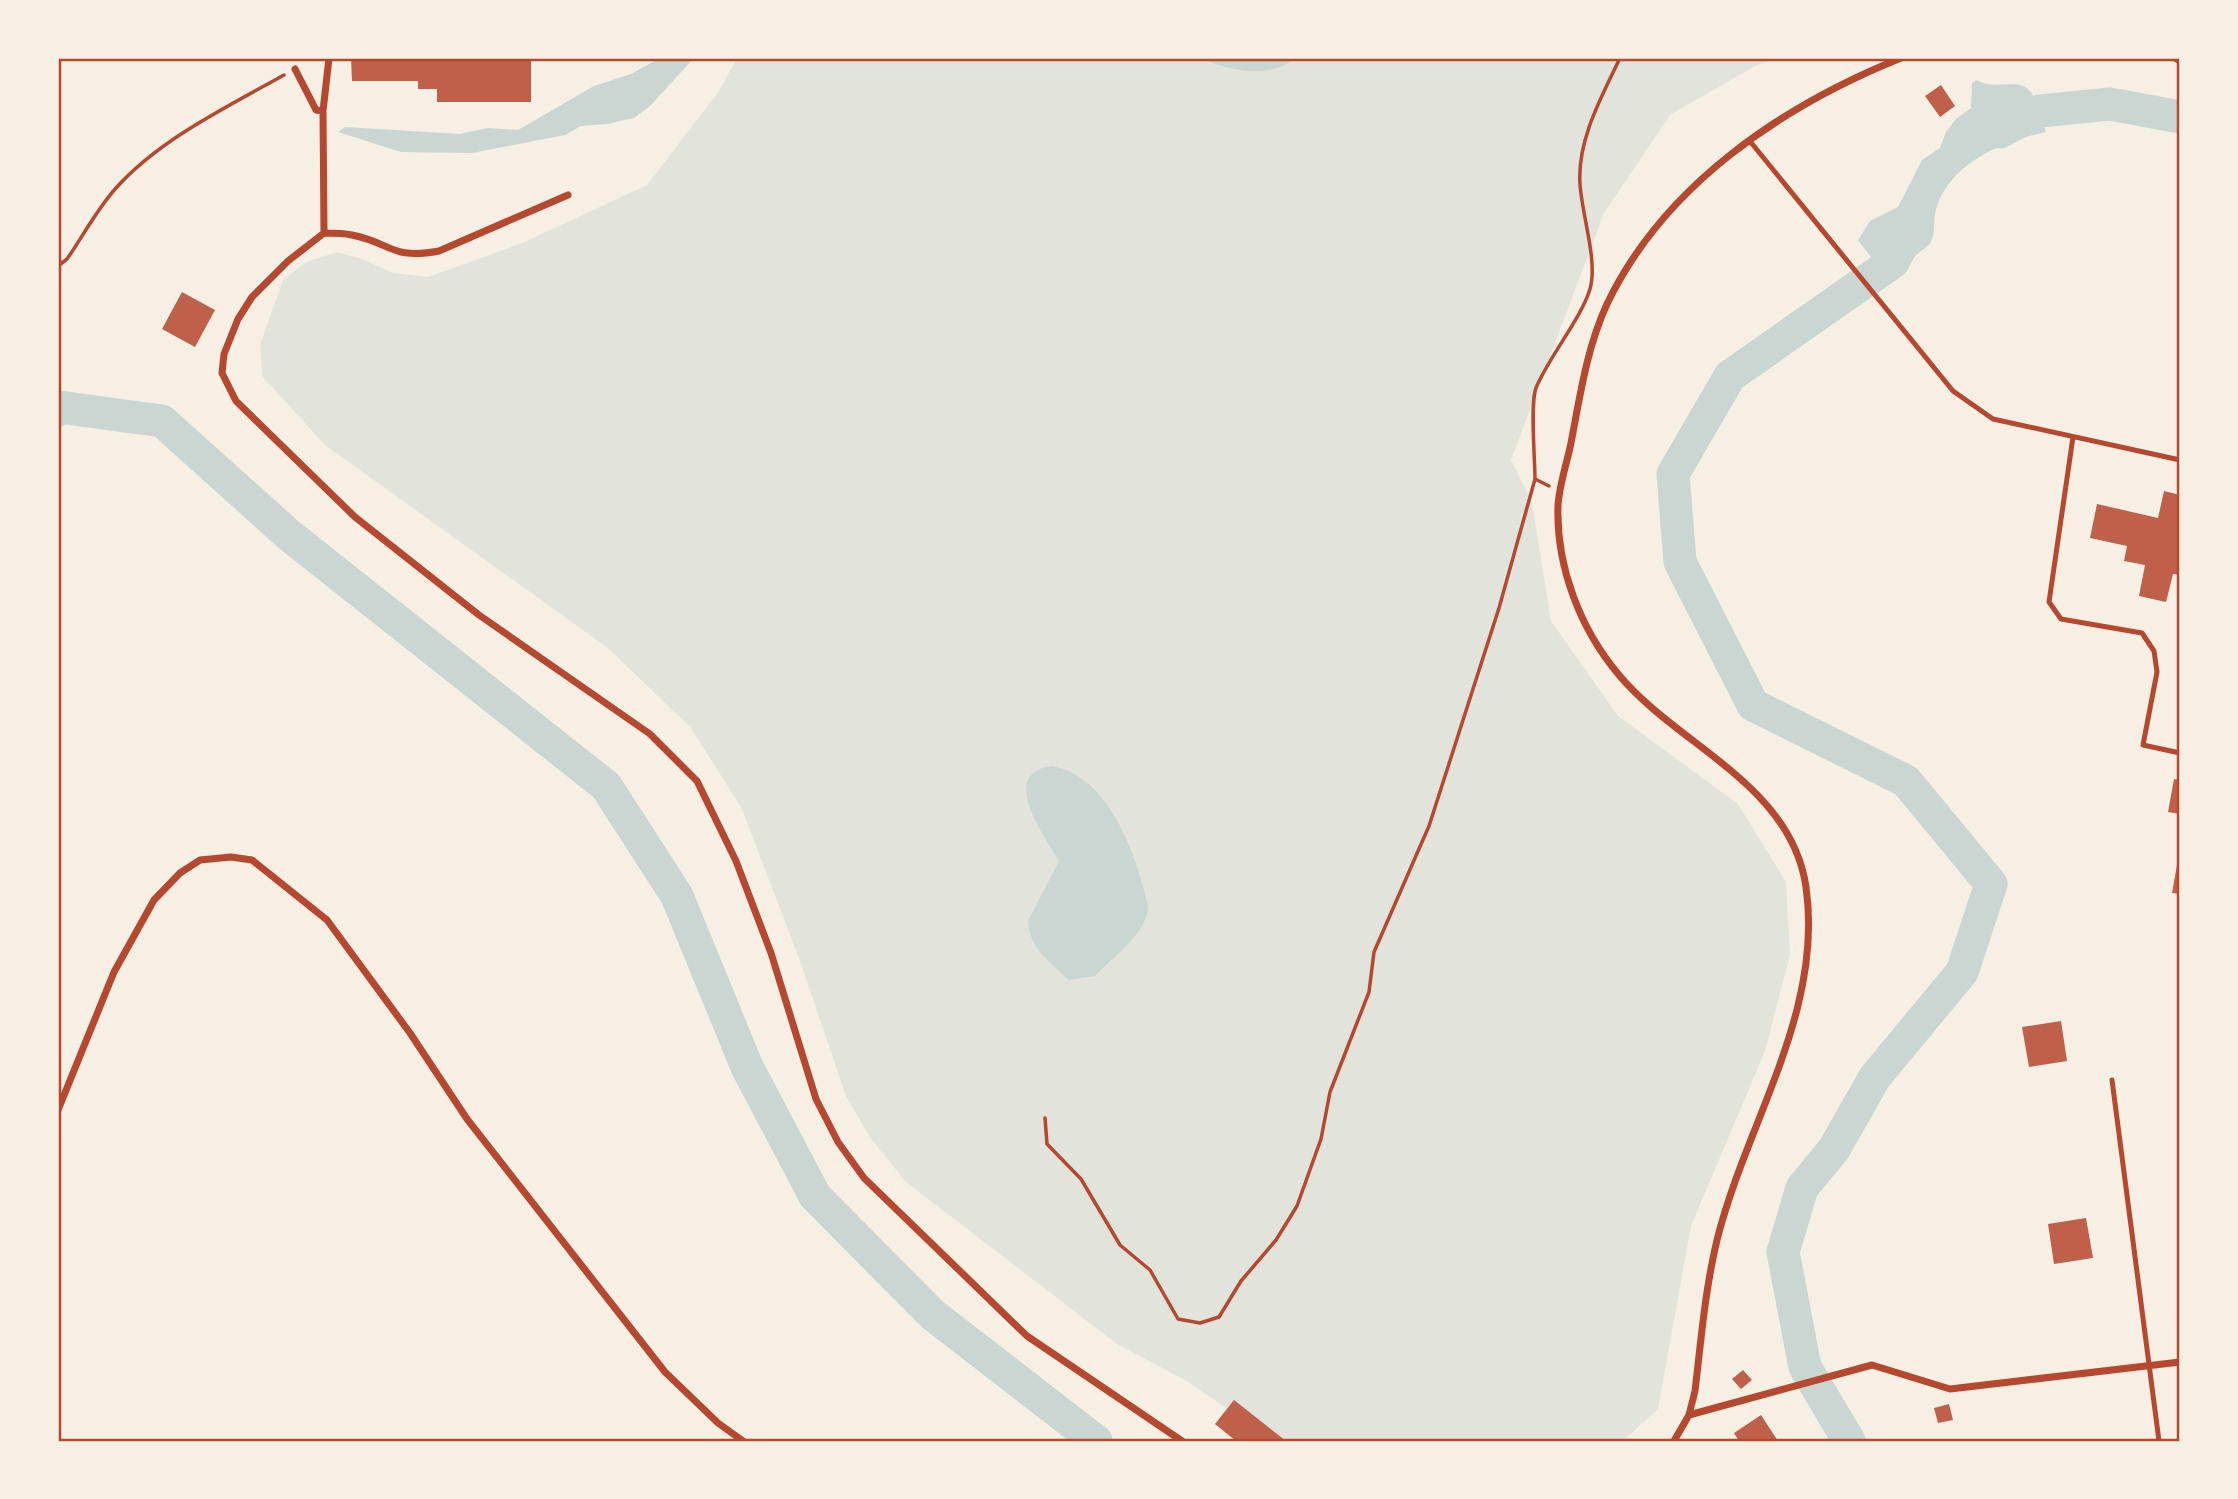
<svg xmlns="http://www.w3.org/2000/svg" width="2238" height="1499" font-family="'Work Sans',sans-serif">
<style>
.green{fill:#e2e4dc}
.water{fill:#c9d6d2}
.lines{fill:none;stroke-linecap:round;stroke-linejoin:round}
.river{stroke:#c9d6d2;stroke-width:33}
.building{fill:#bf614a}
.path{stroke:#b5482f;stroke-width:3.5}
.service{stroke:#b5482f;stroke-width:5}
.minor{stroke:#b5482f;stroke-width:7}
.neatline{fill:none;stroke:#b5482f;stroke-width:2.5}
</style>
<rect width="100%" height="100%" fill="#f6efe4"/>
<!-- green -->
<path class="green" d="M737,58H1778L1755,66L1670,115L1604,213L1511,460L1532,502L1551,621L1618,716L1738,804L1786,882L1790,955L1765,1051L1691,1226L1658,1409L1623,1441H1275L1185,1380L1117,1344L906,1182L871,1139L846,1096L800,961L742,809L691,728L608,648L325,445L262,376L260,345L283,280L306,262L337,252L362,259L393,273L428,277L520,244L647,185L719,91Z"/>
<!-- water -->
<path class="water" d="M660,58H694L650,106L634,118L607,124L581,126L565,135L472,153L401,152L338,132L345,127L459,134L488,128L518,130L594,86L631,74Z
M1201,58H1295C1270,80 1229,71 1201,58Z
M1977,80C1996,92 2021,75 2032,94C2039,105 2042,120 2046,132C2004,141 1952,162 1937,206C1932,218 1937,232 1930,244L1887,278L1858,240L1870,221L1898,207L1922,160L1940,148L1946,132L1956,119L1971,108L1972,83Z
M1052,766C1110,776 1137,857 1148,906C1148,933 1113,957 1095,976L1069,980C1050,962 1029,948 1028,921L1059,861C1045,837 997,773 1052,766Z"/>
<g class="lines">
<!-- river -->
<path class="river" d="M2000,132L2040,111L2110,104L2180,117
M58,410L59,407L162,421L289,535L606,786L677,896L747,1067L815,1196L933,1315L1096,1441
M1849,1441L1805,1367L1783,1252L1802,1188L1834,1149L1875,1077L1962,972L1991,884L1906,781L1753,705L1680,562L1673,474L1730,376L1893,262L1908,234"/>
</g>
<!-- building -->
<path class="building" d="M351,58H531V102H437V89H418V81H352Z
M1941,85L1955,106L1940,117L1925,96Z
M182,292L215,310L195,347L162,329Z
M2164,491L2180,495V575L2173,574L2166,602L2139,596L2145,565L2124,561L2127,546L2090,538L2097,504L2158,518Z
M2174,779L2180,780V814L2168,812Z
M2177,865H2180V894L2172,893Z
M2061,1021L2067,1061L2029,1067L2022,1027Z
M2086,1218L2093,1258L2054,1264L2048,1224Z
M1743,1370L1752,1380L1741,1389L1732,1379Z
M1234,1400L1286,1441H1236L1215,1424Z
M1949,1404L1953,1420L1938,1423L1934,1408Z
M1761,1415L1778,1441H1739L1734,1433Z"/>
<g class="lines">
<!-- path -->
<path class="path" d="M58,266L67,259C83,236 97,209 116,188C160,139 227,107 284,75
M1549,486L1535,479C1535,460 1530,403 1536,388C1548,358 1581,319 1590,289C1598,261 1582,216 1580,184C1577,140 1602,96 1620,58
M1045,1118L1047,1144L1081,1179L1120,1245L1150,1270L1178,1319L1200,1323L1219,1317L1241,1281L1276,1240L1297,1206L1321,1139L1330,1092L1369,992L1374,952L1429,826L1499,608L1535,479"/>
<!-- service -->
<path class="service" d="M1749,140L1953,391L1993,419L2180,460
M2073,437L2049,602L2061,619L2142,633L2154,651L2157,672L2143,745L2180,753
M2112,1080L2159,1441"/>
<!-- minor -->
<path class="minor" d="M2175,58L2180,61
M295,69L316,110L323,111L329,58
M323,111L324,233
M568,195L439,251C391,260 392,243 352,235C343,233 333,233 324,233L288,261L252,297L238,319L224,354L222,373L236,401L355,517L479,615L650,734L697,781L736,861L771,953L816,1099L838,1142L864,1178L1027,1336L1182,1441
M58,1110L114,972L154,900L180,873L200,860L231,857L252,860L327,920L410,1033L467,1119L665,1372L718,1423L743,1441
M1689,1415L1872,1365L1950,1389L2180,1362
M1674,1441L1689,1415L1695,1391C1701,1341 1705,1290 1717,1240C1746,1123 1824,1012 1806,887C1791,784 1678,746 1619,675C1580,629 1556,566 1558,506C1559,485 1567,463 1571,443C1580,396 1587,347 1607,304C1664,185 1782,106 1901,58"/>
</g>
<!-- border -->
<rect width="2238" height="1499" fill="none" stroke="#f6efe4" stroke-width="119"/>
<rect x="60" y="60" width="2118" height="1380" class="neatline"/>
</svg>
